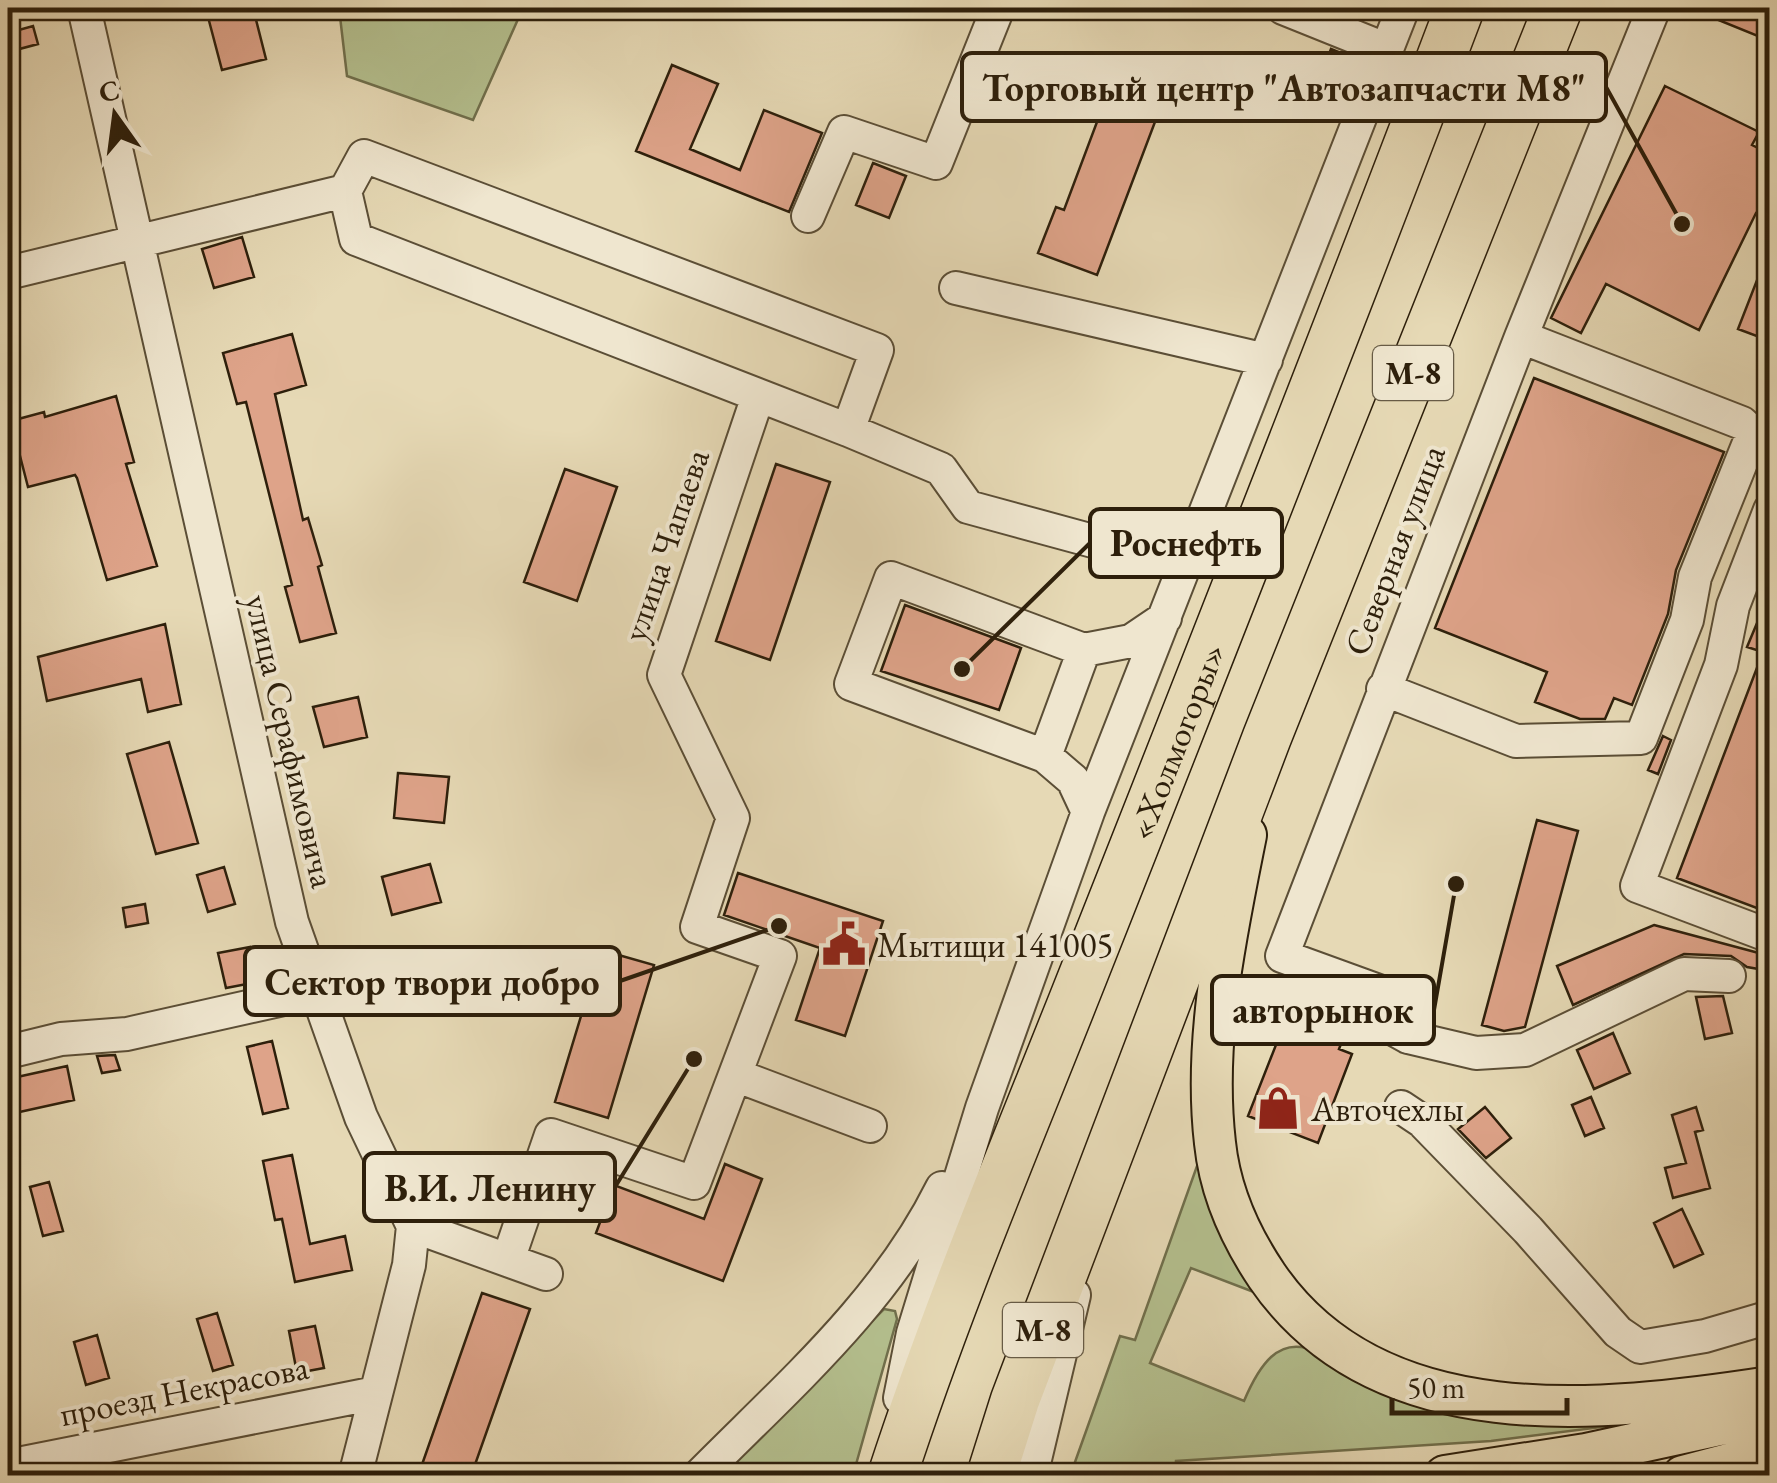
<svg xmlns="http://www.w3.org/2000/svg" width="1777" height="1483" font-family="'EB Garamond',serif">
<style>
.green{fill:#b4bf8e;stroke:#706f4c;stroke-width:2.5}
.building{fill:#dea389;stroke:#2d1f0b;stroke-width:2.5}
.lines{fill:none;stroke-linecap:round;stroke-linejoin:round}
.minor-casing{stroke:#5b4e36;stroke-width:36}
.major-casing{stroke:#2d1f0b;stroke-width:44}
.highway-casing{stroke:#2d1f0b;stroke-width:51}
.minor{stroke:#efe6cf;stroke-width:32}
.major{stroke:#e6d9b5;stroke-width:40}
.highway{stroke:#e6d9b5;stroke-width:48}
.labels{text-anchor:middle;dominant-baseline:central;stroke-width:8;stroke-linejoin:round;paint-order:stroke}
.shield{fill:#efe6cf;stroke:#675b46;stroke-width:2.5}
.shield-label{font-size:32px;font-weight:bold;fill:#2d1f0b}
.street-label{font-size:35px;fill:#2d1f0b;stroke:#efe6cf}
.poi-label{font-size:35px;fill:#2d1f0b;stroke:#efe6cf;text-anchor:start}
.leader{fill:none;stroke:#2d1f0b;stroke-width:4}
.callout-dot{fill:#2d1f0b;stroke:#efe6cf;stroke-width:4}
.callout{fill:#efe6cf;stroke:#2d1f0b;stroke-width:4}
.callout-label{font-size:38px;text-anchor:middle;font-weight:bold;fill:#2d1f0b}
</style>
<rect width="100%" height="100%" fill="#e6d9b5"/>
<filter id="stains"><feTurbulence type="fractalNoise" baseFrequency=".002" numOctaves="4"/><feColorMatrix values="0 0 0 0 .2 0 0 0 0 .09 0 0 0 0 .02 0 0 0 .5 -.17"/></filter>
<radialGradient id="worn" r=".72"><stop offset=".6" stop-color="#630" stop-opacity="0"/><stop offset="1" stop-color="#630" stop-opacity=".3"/></radialGradient>
<!-- green -->
<path class="green" d="M339,8H523L473,120L347,76Z
M1202,1152L1259,1294L1191,1268L1150,1363L1244,1401C1258,1368 1278,1333 1317,1352L1610,1420V1426L1491,1441L1176,1461L1175,1475L1070,1476L1120,1336L1135,1340Z
M884,1309L895,1311L897,1319L853,1475L716,1476Z"/>
<!-- building -->
<path class="building" d="M243,8H253L266,59L222,70L208,17Z
M1689,8H1770V41Z
M33,26L38,44L8,52V33Z
M1331,49L1353,58L1344,81L1322,72Z
M1114,55L1172,77L1097,275L1038,253L1056,207L1064,210L1103,106L1095,103Z
M672,65L718,84L690,149L740,170L764,110L822,133L789,212L636,151Z
M1665,86L1759,132L1752,145L1770,154V219L1756,213L1699,330L1606,284L1581,333L1551,318Z
M873,163L906,176L889,218L856,205Z
M242,237L254,277L214,288L202,249Z
M1768,252H1770V341L1738,329Z
M292,334L306,385L275,394L303,520L308,518L322,565L318,567L336,633L300,642L285,587L292,585L246,402L237,404L223,353Z
M1534,378L1724,452L1676,570L1668,614L1632,705L1614,698L1605,719H1580L1535,702L1547,672L1435,628Z
M116,396L134,462L126,464L157,566L107,580L77,478L75,475L28,487L11,421L44,412L45,417Z
M776,464L830,482L770,660L716,641Z
M565,469L617,487L577,601L524,582Z
M1770,592V913L1677,878L1763,652L1747,647Z
M905,605L1021,648L999,710L881,671Z
M165,624L181,704L148,712L141,679L47,701L38,657Z
M358,697L367,737L324,747L313,707Z
M1663,736L1671,740L1658,774L1648,770Z
M169,742L198,843L156,854L127,754Z
M398,773L449,777L444,823L394,818Z
M1537,820L1578,831L1525,1027L1504,1031L1482,1025Z
M430,864L441,902L392,915L382,877Z
M224,867L235,904L208,912L197,875Z
M738,873L883,921L845,1036L796,1020L820,948L724,915Z
M145,904L148,923L126,927L123,908Z
M1654,925L1770,956V971L1747,967L1731,956L1684,954L1573,1005L1557,966Z
M250,947L257,982L226,988L218,953Z
M601,950L654,965L608,1118L555,1102Z
M1723,996L1732,1033L1705,1039L1696,997Z
M1294,999L1348,1026L1339,1049L1352,1054L1318,1143L1248,1116Z
M1613,1033L1630,1073L1594,1089L1577,1050Z
M272,1041L288,1108L263,1114L247,1047Z
M115,1055L120,1070L102,1073L97,1056Z
M67,1066L74,1100L15,1113L8,1079Z
M1591,1097L1604,1128L1585,1136L1572,1105Z
M1485,1107L1511,1138L1486,1158L1458,1129Z
M1696,1107L1703,1130L1695,1132L1710,1188L1673,1198L1665,1168L1686,1163L1672,1115Z
M292,1155L310,1244L345,1236L352,1270L295,1282L282,1219L275,1220L263,1161Z
M725,1164L762,1179L723,1281L596,1233L614,1185L704,1219Z
M49,1182L63,1231L43,1236L30,1187Z
M1682,1209L1703,1254L1674,1267L1654,1223Z
M482,1293L530,1309L471,1476H418Z
M217,1313L233,1365L213,1371L197,1319Z
M315,1326L324,1368L297,1373L289,1331Z
M97,1335L109,1378L86,1385L74,1342Z"/>
<g class="lines">
<!-- minor casing -->
<g class="minor-casing">
<path id="minor" d="M84,8L292,922L361,1117L413,1226L409,1265L355,1476
M1283,8L1385,49
M808,216L844,132L936,163L998,8
M8,273L345,191
M956,288L1266,360
M1521,337L1742,423L1766,445
M848,430L356,239L345,191L364,156L877,350L848,430L941,469L968,507L1137,553L1191,554
M1770,510L1733,606L1721,665L1637,886L1770,936
M1383,689L1516,741L1641,738L1687,620L1695,577L1753,433
M1045,756L851,684L891,578L1084,650
M1088,812L1073,780L1045,756L1084,650L1131,641L1165,618
M1319,977L1323,990L1408,1037L1476,1053L1525,1050L1684,974L1729,976
M1408,1037L1417,1005L1282,956L1521,337L1654,8
M8,1052L61,1039L127,1034L315,992
M735,1075L870,1126
M1401,1107L1422,1121L1528,1230L1618,1332L1640,1347L1705,1336L1770,1317
M413,1226L546,1274
M508,1260L551,1135L694,1183L780,956L697,927L733,818L664,675L758,396
M900,1398L913,1333L982,1108L1088,812L1403,8
M8,1466L376,1393
M699,1476C788,1386 885,1303 942,1188
M1031,1476L1074,1295"/>
</g>
<!-- major casing -->
<g class="major-casing">
<path id="major" d="M1246,835C1226,935 1203,1040 1215,1143C1220,1191 1240,1236 1267,1276C1378,1438 1600,1413 1770,1387
M1445,1476L1586,1454L1770,1414
M1683,1476L1770,1453"/>
</g>
<!-- highway casing -->
<g class="highway-casing">
<g id="highway">
<path id="s1" d="M892,1476C948,1304 1018,1140 1084,973C1211,652 1338,330 1460,8"/>
<path d="M991,1476L1015,1400L1267,737L1558,8"/>
</g>
</g>
<!-- minor -->
<use href="#minor" class="minor"/>
<!-- major -->
<use href="#major" class="major"/>
<!-- highway -->
<use href="#highway" class="highway"/>
</g>
<!-- icons -->
<defs>
<g id="civic-bare" transform="scale(3.45)"><path d="M-.6-6.5H3V-4.5H.6V-3L4-1V1h2V6H-6V1h2V-1L-.6-3ZM-1.2 2.5V6h2.4V2.5Z" fill="#8f2418" stroke="#efe6cf" stroke-width="2.5" paint-order="stroke"/></g>
<g id="shop-bare" transform="scale(3.45)"><path d="M-5-2.5h2.3a2.7 3.5 0 0 1 5.4 0H5L5.5 6h-11ZM-1.5-2.5h3a1.5 2.3 0 0 0-3 0Z" fill="#8f2418" stroke="#efe6cf" stroke-width="2.5" paint-order="stroke"/></g>
</defs>
<g fill-rule="evenodd">
<use href="#civic-bare" x="844" y="944"/>
<use href="#shop-bare" x="1278" y="1108"/>
</g>
<g class="labels">
<!-- shield labels -->
<g class="shield">
<rect x="1373" y="346" width="80" height="54" rx="8"/>
<rect x="1003" y="1303" width="80" height="54" rx="8"/>
</g>
<g class="shield-label">
<text x="1413" y="373">М-8</text>
<text x="1043" y="1330">М-8</text>
</g>
<!-- street labels -->
<g class="street-label">
<text transform="translate(665 545) rotate(-71)">улица Чапаева</text>
<text transform="translate(1394 550) rotate(-69)">Северная улица</text>
<text transform="translate(291 741) rotate(77)">улица Серафимовича</text>
<text stroke="none"><textPath href="#s1" startOffset="788">«Холмогоры»</textPath></text>
<text transform="translate(184 1390) rotate(-11)">проезд Некрасова</text>
</g>
<!-- poi labels -->
<g class="poi-label">
<text x="877" y="944">Мытищи 141005</text>
<text x="1311" y="1108">Авточехлы</text>
</g>
</g>
<!-- callouts -->
<path class="leader" d="M1682 224L1606 87M962 669L1090 543M779 926L620 981M1456 884L1434 1010M694 1059L615 1187"/>
<g class="callout-dot">
<circle cx="1682" cy="224" r="10"/>
<circle cx="962" cy="669" r="10"/>
<circle cx="779" cy="926" r="10"/>
<circle cx="1456" cy="884" r="10"/>
<circle cx="694" cy="1059" r="10"/>
</g>
<g class="callout">
<rect x="962" y="53" width="644" height="68" rx="10"/>
<rect x="1090" y="509" width="192" height="68" rx="10"/>
<rect x="245" y="947" width="375" height="68" rx="10"/>
<rect x="1212" y="976" width="222" height="68" rx="10"/>
<rect x="364" y="1153" width="251" height="68" rx="10"/>
</g>
<g class="callout-label">
<text x="1284" y="101">Торговый центр "Автозапчасти М8"</text>
<text x="1186" y="556">Роснефть</text>
<text x="432" y="995">Сектор твори добро</text>
<text x="1323" y="1023">авторынок</text>
<text x="490" y="1201">В.И. Ленину</text>
</g>
<!-- margin -->
<rect width="1777" height="1483" fill="none" stroke="#e6d9b5" stroke-width="40"/>
<rect x="10" y="10" width="1757" height="1463" fill="none" stroke="#2d1f0b" stroke-width="5"/>
<rect x="20" y="20" width="1737" height="1443" fill="none" stroke="#2d1f0b" stroke-width="2.5"/>
<!-- north arrow -->
<g transform="translate(115 115) rotate(346)" stroke="#efe6cf" stroke-width="8" paint-order="stroke">
<path d="M0-8L18 38L0 25L-18 38Z" fill="#2d1f0b"/>
<text y="-15" font-size="28" font-weight="bold" text-anchor="middle" fill="#2d1f0b">С</text>
</g>
<!-- scale -->
<path d="M1392 1398v15h175v-15" fill="none" stroke="#2d1f0b" stroke-width="5"/>
<text x="1407" y="1398" font-size="30" fill="#2d1f0b" stroke="#efe6cf" stroke-width="8" paint-order="stroke">50 m</text>
<rect width="100%" height="100%" filter="url(#stains)"/>
<rect width="100%" height="100%" fill="url(#worn)"/>
</svg>
